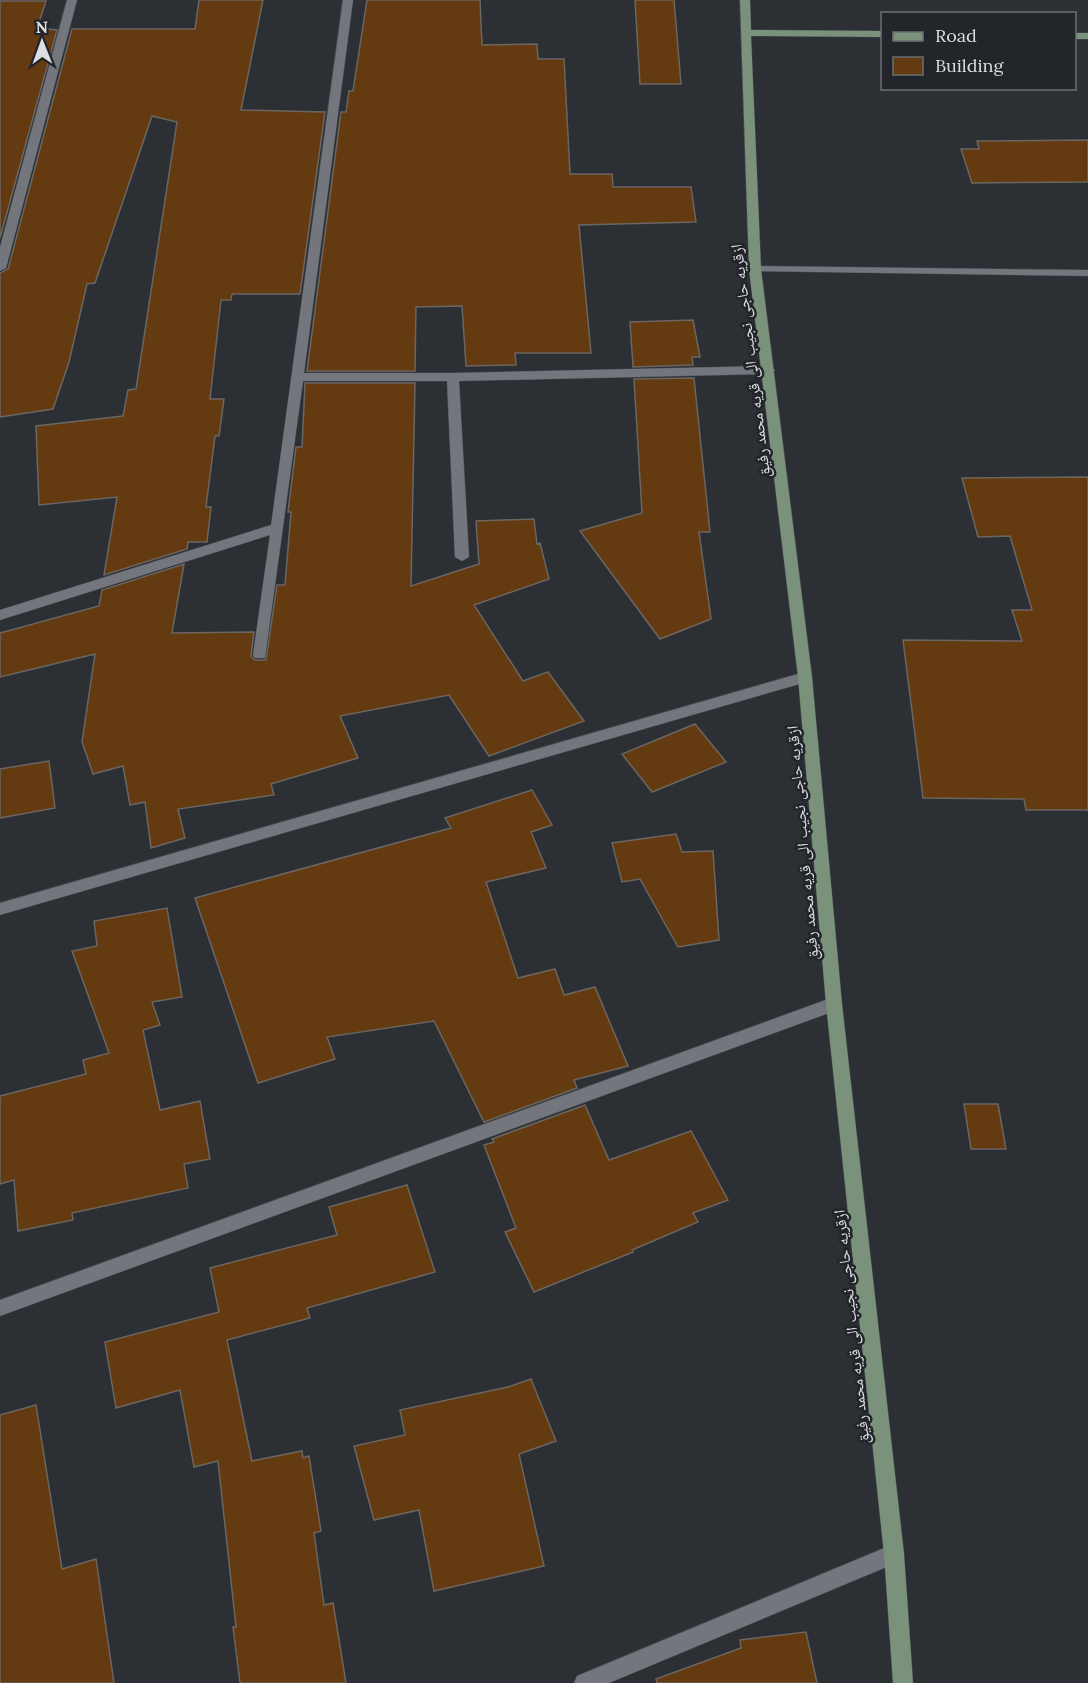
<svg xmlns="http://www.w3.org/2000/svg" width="1088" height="1683" font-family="Lora,'Noto Naskh Arabic',serif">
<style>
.building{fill:#643a11;stroke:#6c6661;stroke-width:1.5}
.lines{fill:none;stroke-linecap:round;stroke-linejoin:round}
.street-casing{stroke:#484b4f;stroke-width:1}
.secondary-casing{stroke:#484b4f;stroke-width:1}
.street{fill:#73767c;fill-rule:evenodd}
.secondary{fill:#7a927b;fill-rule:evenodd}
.labels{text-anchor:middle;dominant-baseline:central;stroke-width:5;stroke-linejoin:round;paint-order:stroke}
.street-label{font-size:16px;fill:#dcdee2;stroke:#22252a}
</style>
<rect width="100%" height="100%" fill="#2c2f34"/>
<!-- building -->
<path class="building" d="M199,0H263L241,110L325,112L300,294H232L231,300H221L210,399H224L219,436H215L206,507H211L207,542H188L187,549L104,575L117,497L39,505L36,426L123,416L128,390L136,389L177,122L152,116L95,283L87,284L69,362L53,409L0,417V273L8,269L72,29H195Z
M367,0H480L482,45L537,44L538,59H564L570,174H612L613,187H691L696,222L579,225L591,353H515L516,365L466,366L462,306L416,307L415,371H307L341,112H346L349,91H353Z
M635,0H674L681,84H640Z
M0,1H46L37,28L57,30L0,238Z
M1088,140V182L972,183L961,149H979L977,141Z
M693,320L700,357H692L693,365L633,367L630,322Z
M694,378L710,532H699L711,619L660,639L580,531L642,513L634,379Z
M305,383H415L411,586L479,564L476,521L534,519L537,544L540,543L549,579L474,605L523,681L548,672L584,721L489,756L449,695L340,716L358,758L271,784L274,795L178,809L185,838L151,848L145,802L130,805L123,766L93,774L82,742L95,654L0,677V633L99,606L102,590L184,564L172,633L254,632L251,656L255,660H266L277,585H285L291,512H288L296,447H302Z
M1088,477V810H1026L1024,799L923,798L903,640L1022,641L1012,610H1032L1010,536L978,537L962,478Z
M695,724L726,762L652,792L622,754Z
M49,761L55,808L0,818V769Z
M532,790L552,825L531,832L546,868L486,882L518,978L555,969L564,995L595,987L628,1066L574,1080L577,1088L484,1122L434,1021L327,1037L335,1059L258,1083L195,898L451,828L445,818Z
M676,834L682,852L713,851L719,940L678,947L640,879L622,882L612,843Z
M167,908L182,997L152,1002L160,1025L143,1030L160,1110L200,1101L210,1159L184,1164L188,1188L72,1213L73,1220L18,1231L14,1180L0,1184V1096L86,1074L83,1060L109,1053L72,951L97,946L94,921Z
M964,1104H998L1006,1149H971Z
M585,1105L609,1160L691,1131L728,1200L693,1213L698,1222L632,1250L633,1252L534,1292L505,1232L516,1228L484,1145L494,1142L492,1139Z
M407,1185L435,1272L307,1308L310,1318L227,1340L252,1461L302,1451L303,1458L309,1456L321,1531L314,1533L324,1605L333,1603L346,1683H240L233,1627H236L218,1461L194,1467L180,1390L116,1408L105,1342L219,1312L210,1268L337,1235L329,1207Z
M531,1379L556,1441L519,1454L544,1566L434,1591L419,1510L374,1520L354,1446L405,1435L400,1410L508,1387Z
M36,1405L62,1569L96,1559L114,1683H0V1415Z
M806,1632L817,1683H657L656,1679L741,1648L740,1640Z"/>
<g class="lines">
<!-- street casing -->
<g class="street-casing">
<path id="street" d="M67,0H77L6,268L0,271V247Z
M343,0H353L304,373H453L769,366L775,370L769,374L459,381L469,557L462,561L455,557L447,381H303L265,658H255L253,655L270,535L0,620V610L271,525Z
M755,266L1088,270V276L751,271L749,269Z
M805,672L812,677L810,681L0,915V903Z
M834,997L840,999L842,1004L840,1009L0,1316V1300Z
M894,1544L901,1547L904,1554L901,1561L609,1683H574L577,1676Z"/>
</g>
<!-- secondary casing -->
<g class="secondary-casing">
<path id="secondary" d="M740,0H750L751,30L882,31V37L751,36L761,269L812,677L842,1004L904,1554L913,1683H893L884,1554L826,1004L798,677L749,269Z
M1074,33H1088V39H1074Z"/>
</g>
<!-- street -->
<use href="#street" class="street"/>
<!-- secondary -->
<use href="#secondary" class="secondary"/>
</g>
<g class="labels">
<!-- street labels -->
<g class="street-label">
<text transform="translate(750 361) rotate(-97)">ازقریه حاجی نجیب الی قریه محمد رفیق</text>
<text transform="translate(802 843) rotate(-95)">ازقریه حاجی نجیب الی قریه محمد رفیق</text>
<text transform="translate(851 1327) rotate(-96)">ازقریه حاجی نجیب الی قریه محمد رفیق</text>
</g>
</g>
<!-- legend -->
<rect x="881" y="12" width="195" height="78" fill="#22252a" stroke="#6c6f74" stroke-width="1.5"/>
<rect x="893" y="32" width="30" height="9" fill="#7a927b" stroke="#6c6f74" stroke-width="1.5"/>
<text x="935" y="42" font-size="18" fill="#dcdee2">Road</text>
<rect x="893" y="57" width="30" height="18" fill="#643a11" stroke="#6c6f74" stroke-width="1.5"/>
<text x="935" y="72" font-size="18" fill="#dcdee2">Building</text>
<!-- north arrow -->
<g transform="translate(42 42) rotate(359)" stroke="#22252a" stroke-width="4.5" paint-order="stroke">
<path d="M0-4.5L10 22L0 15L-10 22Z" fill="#dcdee2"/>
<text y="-9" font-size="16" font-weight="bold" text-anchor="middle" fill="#dcdee2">N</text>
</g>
</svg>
